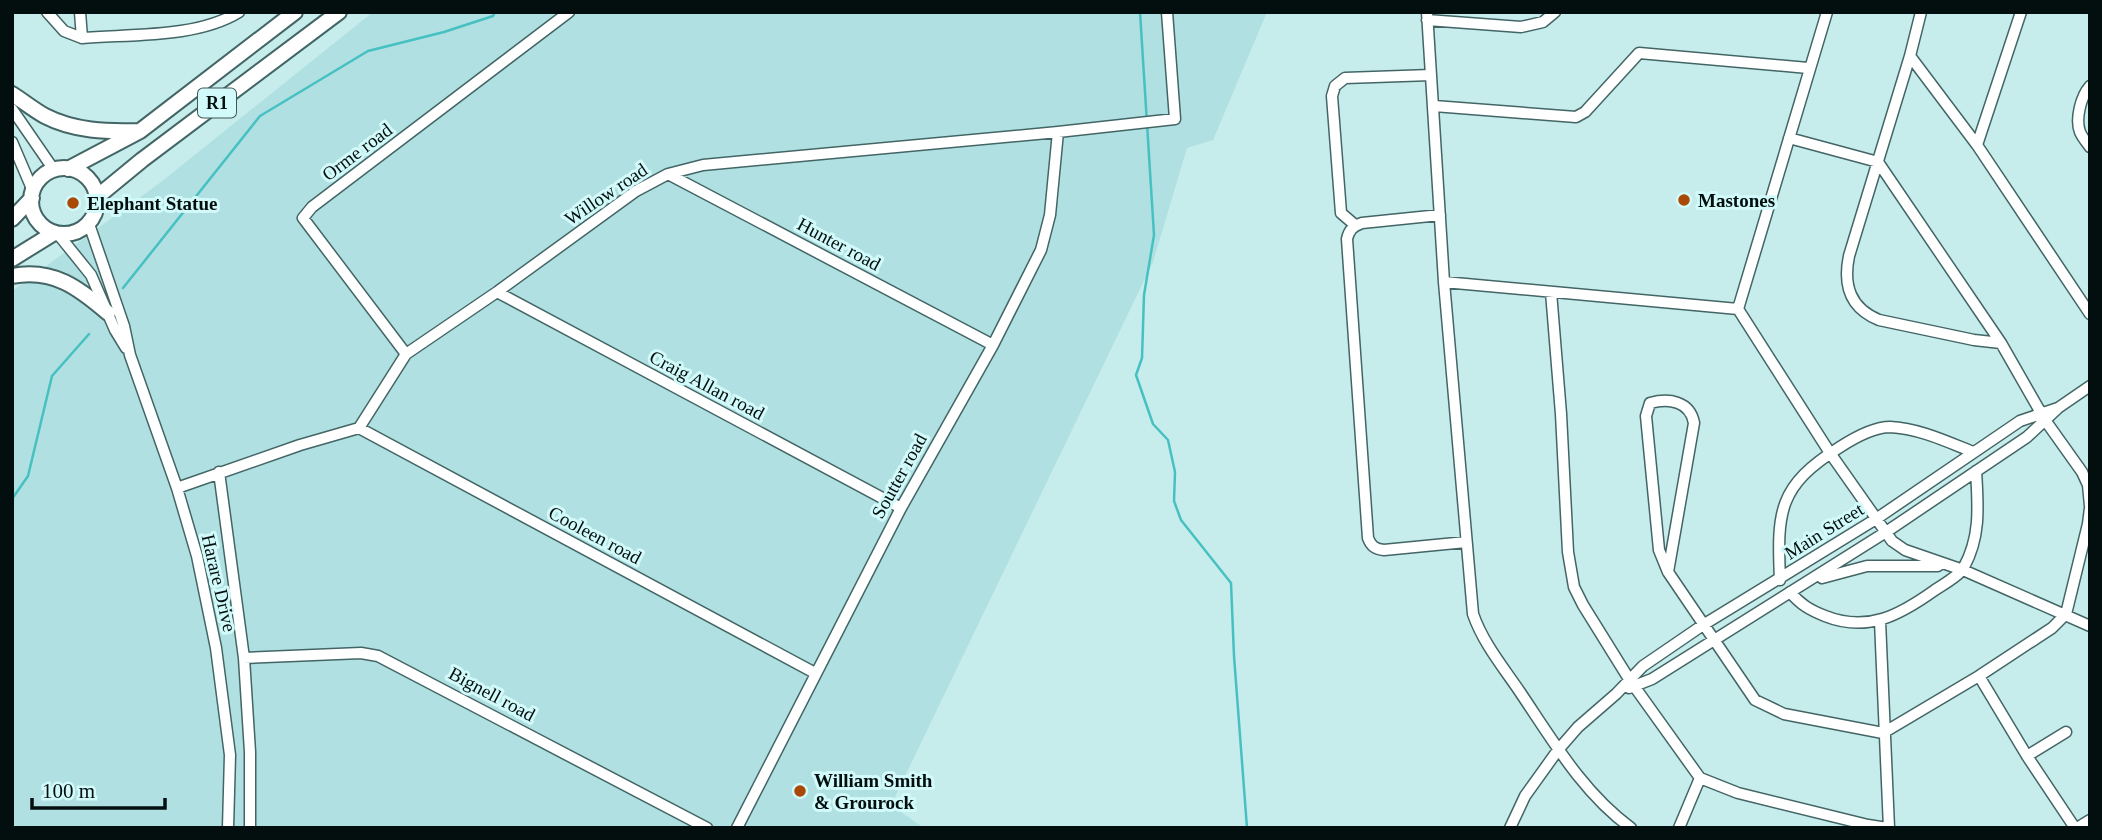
<svg xmlns="http://www.w3.org/2000/svg" width="2102" height="840" font-family="'Times New Roman',serif">
<style>
.built{fill:#b0e0e1}
.lines{fill:none;stroke-linecap:round;stroke-linejoin:round}
.stream{stroke:#47c0c2;stroke-width:2.5}
.minor-casing{stroke:#436565;stroke-width:13}
.highway-casing{stroke:#436565;stroke-width:18}
.minor{stroke:#fff;stroke-width:10}
.highway{stroke:#fff;stroke-width:14}
.poi-dot{fill:#aa4905;stroke:#d3fafa;stroke-width:2.5}
.labels{text-anchor:middle;dominant-baseline:central;stroke-width:6;stroke-linejoin:round;paint-order:stroke}
.shield{fill:#d3fafa;stroke:#415656;stroke-width:2}
.shield-label{font-size:18px;font-weight:bold;fill:#030f0f}
.street-label{font-size:19px;fill:#030f0f;stroke:#d3fafa}
.poi-label{font-size:19px;font-weight:bold;fill:#030f0f;stroke:#d3fafa;text-anchor:start}
</style>
<rect width="100%" height="100%" fill="#c6ecec"/>
<!-- built -->
<path class="built" d="M373,12H1267L1213,140L1187,148L1153,262L891,805L924,828H12V291L161,182Z"/>
<g class="lines">
<!-- stream -->
<path class="stream" d="M1140,12L1154,235L1144,295L1142,358L1136,375L1153,424L1168,440L1175,472L1174,501L1181,520L1231,583L1234,656L1247,828
M123,288L260,116L368,51L444,32L493,16L495,12
M12,499L28,476L52,376L89,334"/>
<!-- minor casing -->
<g class="minor-casing">
<path id="minor" d="M47,12L64,31L82,38C131,34 197,38 239,12
M80,12L82,38
M1427,12L1444,282L1473,614C1483,643 1503,667 1520,692C1553,741 1583,793 1631,828
M1921,12L1910,56L1849,256C1843,285 1850,308 1879,320L1974,340L2001,343
M1427,20L1521,27L1543,22L1555,12
M1910,56L1977,145L2090,314
M2090,86C2081,96 2075,119 2080,132C2082,137 2087,143 2090,147
M1434,106L1576,117L1585,112L1639,53L1808,68
M12,109L54,170
M1789,138L1878,162L2001,343L2045,420L2082,472L2088,485L2090,506
M12,142L33,191
M1977,145L2021,12
M668,174L993,345
M1440,215L1362,223C1353,226 1349,230 1347,239L1368,538C1371,546 1375,549 1384,550L1466,542
M89,224L124,326L130,355L177,488L197,556L216,648L230,755L228,828
M1355,225L1341,213L1332,96L1335,86L1345,78L1431,75
M58,234L91,275L115,330L126,348
M1444,282L1738,309L1830,453L1892,541L1905,550L1963,570L2090,626
M497,292L901,508
M1551,292L1561,414L1568,552L1574,587L1583,605L1629,679L1700,778L1738,793L1868,825L1887,828
M1738,309L1827,12
M406,354L303,218L312,207L569,12
M359,428L815,673
M219,472L244,658L250,752V828
M177,488L300,445L359,428L406,354L497,292L636,191L668,174L703,165L1058,132L1175,119L1167,12
M1668,572L1694,423C1690,401 1669,398 1650,403L1646,416L1659,550L1668,572L1755,700L1784,714L1883,733L1979,676L2052,628L2066,614L2088,524L2090,508
M1822,578L1867,566H1938
M1780,580C1777,511 1778,486 1840,447C1854,438 1873,427 1890,427C1918,428 1948,442 1973,452
M1790,592C1801,605 1810,610 1825,616C1868,633 1900,615 1935,590C1944,584 1959,576 1964,567C1981,536 1978,505 1976,471
M1880,621L1889,828
M244,658L361,653L378,656L707,828
M1979,676L2027,756L2075,828
M1629,688L1652,679L1886,532L2027,437L2058,408L2090,386
M2027,756L2066,732
M737,828L901,508L993,345L1041,250L1050,215L1058,132
M1510,828L1525,796L1558,750L1578,727L1616,694L1643,666L1703,625L1876,519L2020,421L2058,408
M1679,828L1700,778
M2077,828L2090,820"/>
</g>
<!-- highway casing -->
<g class="highway-casing">
<path id="highway" d="M12,94C23,101 34,110 45,116C74,131 107,132 138,131
M31 201a33 33 0 1 1 66 0a33 33 0 1 1-66 0Z
M68,169L140,131L295,12
M97,197L142,160L339,12
M12,219L32,198
M12,259L54,233
M12,276C53,268 79,288 108,313"/>
</g>
<!-- minor -->
<use href="#minor" class="minor"/>
<!-- highway -->
<use href="#highway" class="highway"/>
</g>
<!-- markers -->
<g class="poi-dot">
<circle cx="1684" cy="200" r="7"/>
<circle cx="73" cy="203" r="7"/>
<circle cx="800" cy="791" r="7"/>
</g>
<g class="labels">
<!-- shield labels -->
<rect class="shield" x="198" y="88.5" width="38" height="29" rx="5"/>
<g class="shield-label">
<text x="217" y="103">R1</text>
</g>
<!-- street labels -->
<g class="street-label">
<text transform="translate(357 152) rotate(-37)">Orme road</text>
<text transform="translate(606 194) rotate(-34)">Willow road</text>
<text transform="translate(839 244) rotate(28)">Hunter road</text>
<text transform="translate(707 385) rotate(28)">Craig Allan road</text>
<text transform="translate(899 476) rotate(-61)">Soutter road</text>
<text transform="translate(1824 531) rotate(-32)">Main Street</text>
<text transform="translate(595 535) rotate(28)">Cooleen road</text>
<text transform="translate(219 583) rotate(77)">Harare Drive</text>
<text transform="translate(492 694) rotate(28)">Bignell road</text>
</g>
<!-- poi labels -->
<g class="poi-label">
<text x="1698" y="200">Mastones</text>
<text x="87" y="203">Elephant Statue</text>
<text x="814" y="780">William Smith<tspan x="814" dy="22">&amp; Grourock</tspan></text>
</g>
</g>
<!-- border -->
<rect width="2102" height="840" fill="none" stroke="#030f0f" stroke-width="28"/>
<!-- scale -->
<path d="M32 798v10h133v-10" fill="none" stroke="#030f0f" stroke-width="3.5"/>
<text x="42" y="798" font-size="21" fill="#030f0f" stroke="#d3fafa" stroke-width="5" paint-order="stroke">100 m</text>
</svg>
